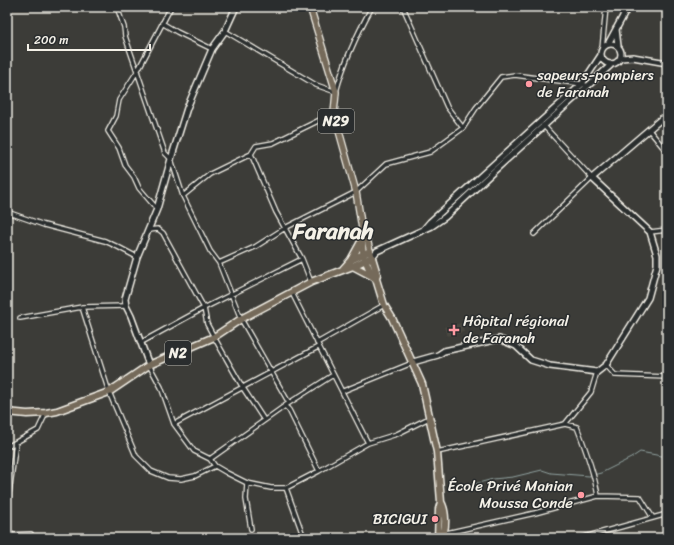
<svg xmlns="http://www.w3.org/2000/svg" width="674" height="545" font-family="Sriracha,sans-serif">
<style>
.built{fill:#49473f}
.lines{fill:none;stroke-linecap:round;stroke-linejoin:round}
.stream{stroke:#90a19f;stroke-width:1}
.street-casing{stroke:#f4f1e8;stroke-width:6}
.secondary-casing{stroke:#f4f1e8;stroke-width:8}
.primary-casing{stroke:#f4f1e8;stroke-width:8}
.highway-casing{stroke:#f4f1e8;stroke-width:9}
.street{stroke:#2a2d2e;stroke-width:3.5}
.secondary{stroke:#2a2d2e;stroke-width:5}
.primary{stroke:#746a5a;stroke-width:5.5}
.highway{stroke:#746a5a;stroke-width:6}
.poi-dot{fill:#ff9aa2;stroke:#2a2d2e;stroke-width:1.5}
.labels{text-anchor:middle;dominant-baseline:central;stroke-width:3;stroke-linejoin:round;paint-order:stroke}
.shield{fill:#2a2d2e;stroke:#b7b6b0;stroke-width:1}
.shield-label{font-size:14px;font-weight:bold;fill:#f4f1e8}
.poi-label{font-size:15px;fill:#f4f1e8;stroke:#2a2d2e;text-anchor:start}
.town-label{font-size:23px;font-weight:bold;fill:#f4f1e8;stroke:#2a2d2e}
</style>
<rect width="100%" height="100%" fill="#3c3c38"/>
<filter id="ink" filterUnits="userSpaceOnUse"><feTurbulence type="fractalNoise" baseFrequency=".025" numOctaves="2"/><feDisplacementMap in="SourceGraphic" scale="8" xChannelSelector="R" yChannelSelector="G"/><feConvolveMatrix kernelMatrix="1 2 1 2 8 2 1 2 1" color-interpolation-filters="sRGB"/></filter>
<g filter="url(#ink)">
<!-- built -->
<path class="built" d="M461,323L464,332L447,336L444,327Z"/>
<g class="lines">
<!-- stream -->
<path class="stream" d="M460,488L493,479L513,477L542,470L551,473L589,476L601,473L631,458L640,452L667,457"/>
<!-- street casing -->
<g class="street-casing">
<path id="street" d="M117,7L124,27L125,36L165,153L171,159L183,196L210,251L219,263L241,319L289,403
M403,7L447,107L463,128
M162,23L177,32L212,49
M225,31L316,85L336,92C344,62 357,34 372,7
M602,49L606,7
M649,130L667,152
M183,196L210,174L251,154
M157,209L139,188L134,177L125,165L119,148L108,131L116,116L119,100L138,70L171,7
M7,212L44,225L105,241L118,247L137,257
M148,230L158,229L163,233L204,308L207,324L214,337L243,388L264,420
M650,232L667,230
M534,234L592,178L543,125
M219,263L255,247L285,228L356,192L386,164L430,152L463,128L476,108L501,77L515,75L582,84L588,86
M311,282L302,259L276,212L251,154L256,146L273,143L334,113
M292,293C317,343 343,393 368,443
M82,307L109,392L136,456L151,471L168,478L181,479L195,476L215,466
M20,318L82,307L126,306
M140,343L204,308L302,259
M317,343L384,305
M149,365L161,387L174,424L194,451L210,459L215,466L227,473L247,483L271,488H286L304,538
M606,365L615,375L667,377
M343,391L412,363
M285,406L289,410L319,471
M174,424L318,347
M565,424L591,392L597,372
M7,447L38,430L46,413
M437,452L565,424L577,427C586,450 594,472 598,496
M210,459L289,403L333,375
M247,483L246,499L251,529
M286,488L319,471L368,443L397,434L429,418
M7,508L16,442
M442,534L535,513L598,496L640,497L653,518
M7,535L31,534
M581,538L667,514"/>
</g>
<!-- secondary casing -->
<g class="secondary-casing">
<path id="secondary" d="M616,29L618,46
M601 54a10 10 0 1 1 20 0a10 10 0 1 1-20 0Z
M608,44L628,7
M621,58L633,57L667,63
M424,229L430,222L582,84L601,55
M372,257L377,251L432,226L445,217L494,171L612,64
M413,362L438,355L444,351L499,339L516,346L531,360L550,366L597,372L606,365L648,298L657,265V255L650,232L592,178L667,114
M149,365L131,316L126,306L125,299L137,257L157,209L171,159L187,108L212,49L225,31L236,7"/>
</g>
<!-- primary casing -->
<g class="primary-casing">
<path id="primary" d="M310,7L336,92L334,113L356,192L363,235L362,240L363,254
M363,235L367,239L370,251"/>
</g>
<!-- highway casing -->
<g class="highway-casing">
<path id="highway" d="M365,259L372,276L376,279
M351,260L362,240
M353,266L372,276
M343,269L351,260L370,251L377,274L376,279L384,305L392,318L422,384L437,452L441,502C446,511 447,530 441,538
M7,412L27,414L46,413L57,411L109,392L149,365L214,337L241,319L311,282L353,266L372,257
M438,538L439,509L441,502"/>
</g>
<!-- street -->
<use href="#street" class="street"/>
<!-- secondary -->
<use href="#secondary" class="secondary"/>
<!-- primary -->
<use href="#primary" class="primary"/>
<!-- highway -->
<use href="#highway" class="highway"/>
</g>
</g>
<!-- markers -->
<g class="poi-dot">
<circle cx="529" cy="84" r="4"/>
<path d="M452 324h4v4h4v4h-4v4h-4v-4h-4v-4h4z"/>
<circle cx="581" cy="495" r="4"/>
<circle cx="435" cy="519" r="4"/>
</g>
<g class="labels">
<!-- shield labels -->
<g class="shield">
<rect x="318" y="109" width="36" height="24" rx="3"/>
<rect x="165" y="341" width="26" height="24" rx="3"/>
</g>
<g class="shield-label">
<text x="336" y="121">N29</text>
<text x="178" y="353">N2</text>
</g>
<!-- poi labels -->
<g class="poi-label">
<text x="537" y="75">sapeurs-pompiers<tspan x="537" dy="17">de Faranah</tspan></text>
<text x="463" y="321">Hôpital régional<tspan x="463" dy="17">de Faranah</tspan></text>
<text x="573" y="486" text-anchor="end">École Privé Manian<tspan x="573" dy="17">Moussa Conde</tspan></text>
<text x="427" y="519" text-anchor="end">BICIGUI</text>
</g>
<!-- town labels -->
<g class="town-label">
<text x="333" y="231">Faranah</text>
</g>
</g>
<!-- margin -->
<rect width="674" height="545" fill="none" stroke="#2a2d2e" stroke-width="24"/>
<rect x="12" y="12" width="650" height="521" fill="none" stroke="#f4f1e8" stroke-width="1.5" filter="url(#ink)"/>
<!-- scale -->
<path d="M28 44v6h122v-6" fill="none" stroke="#f4f1e8" stroke-width="2"/>
<text x="34" y="44" font-size="12" fill="#f4f1e8" stroke="#2a2d2e" stroke-width="3" paint-order="stroke">200 m</text>
</svg>
